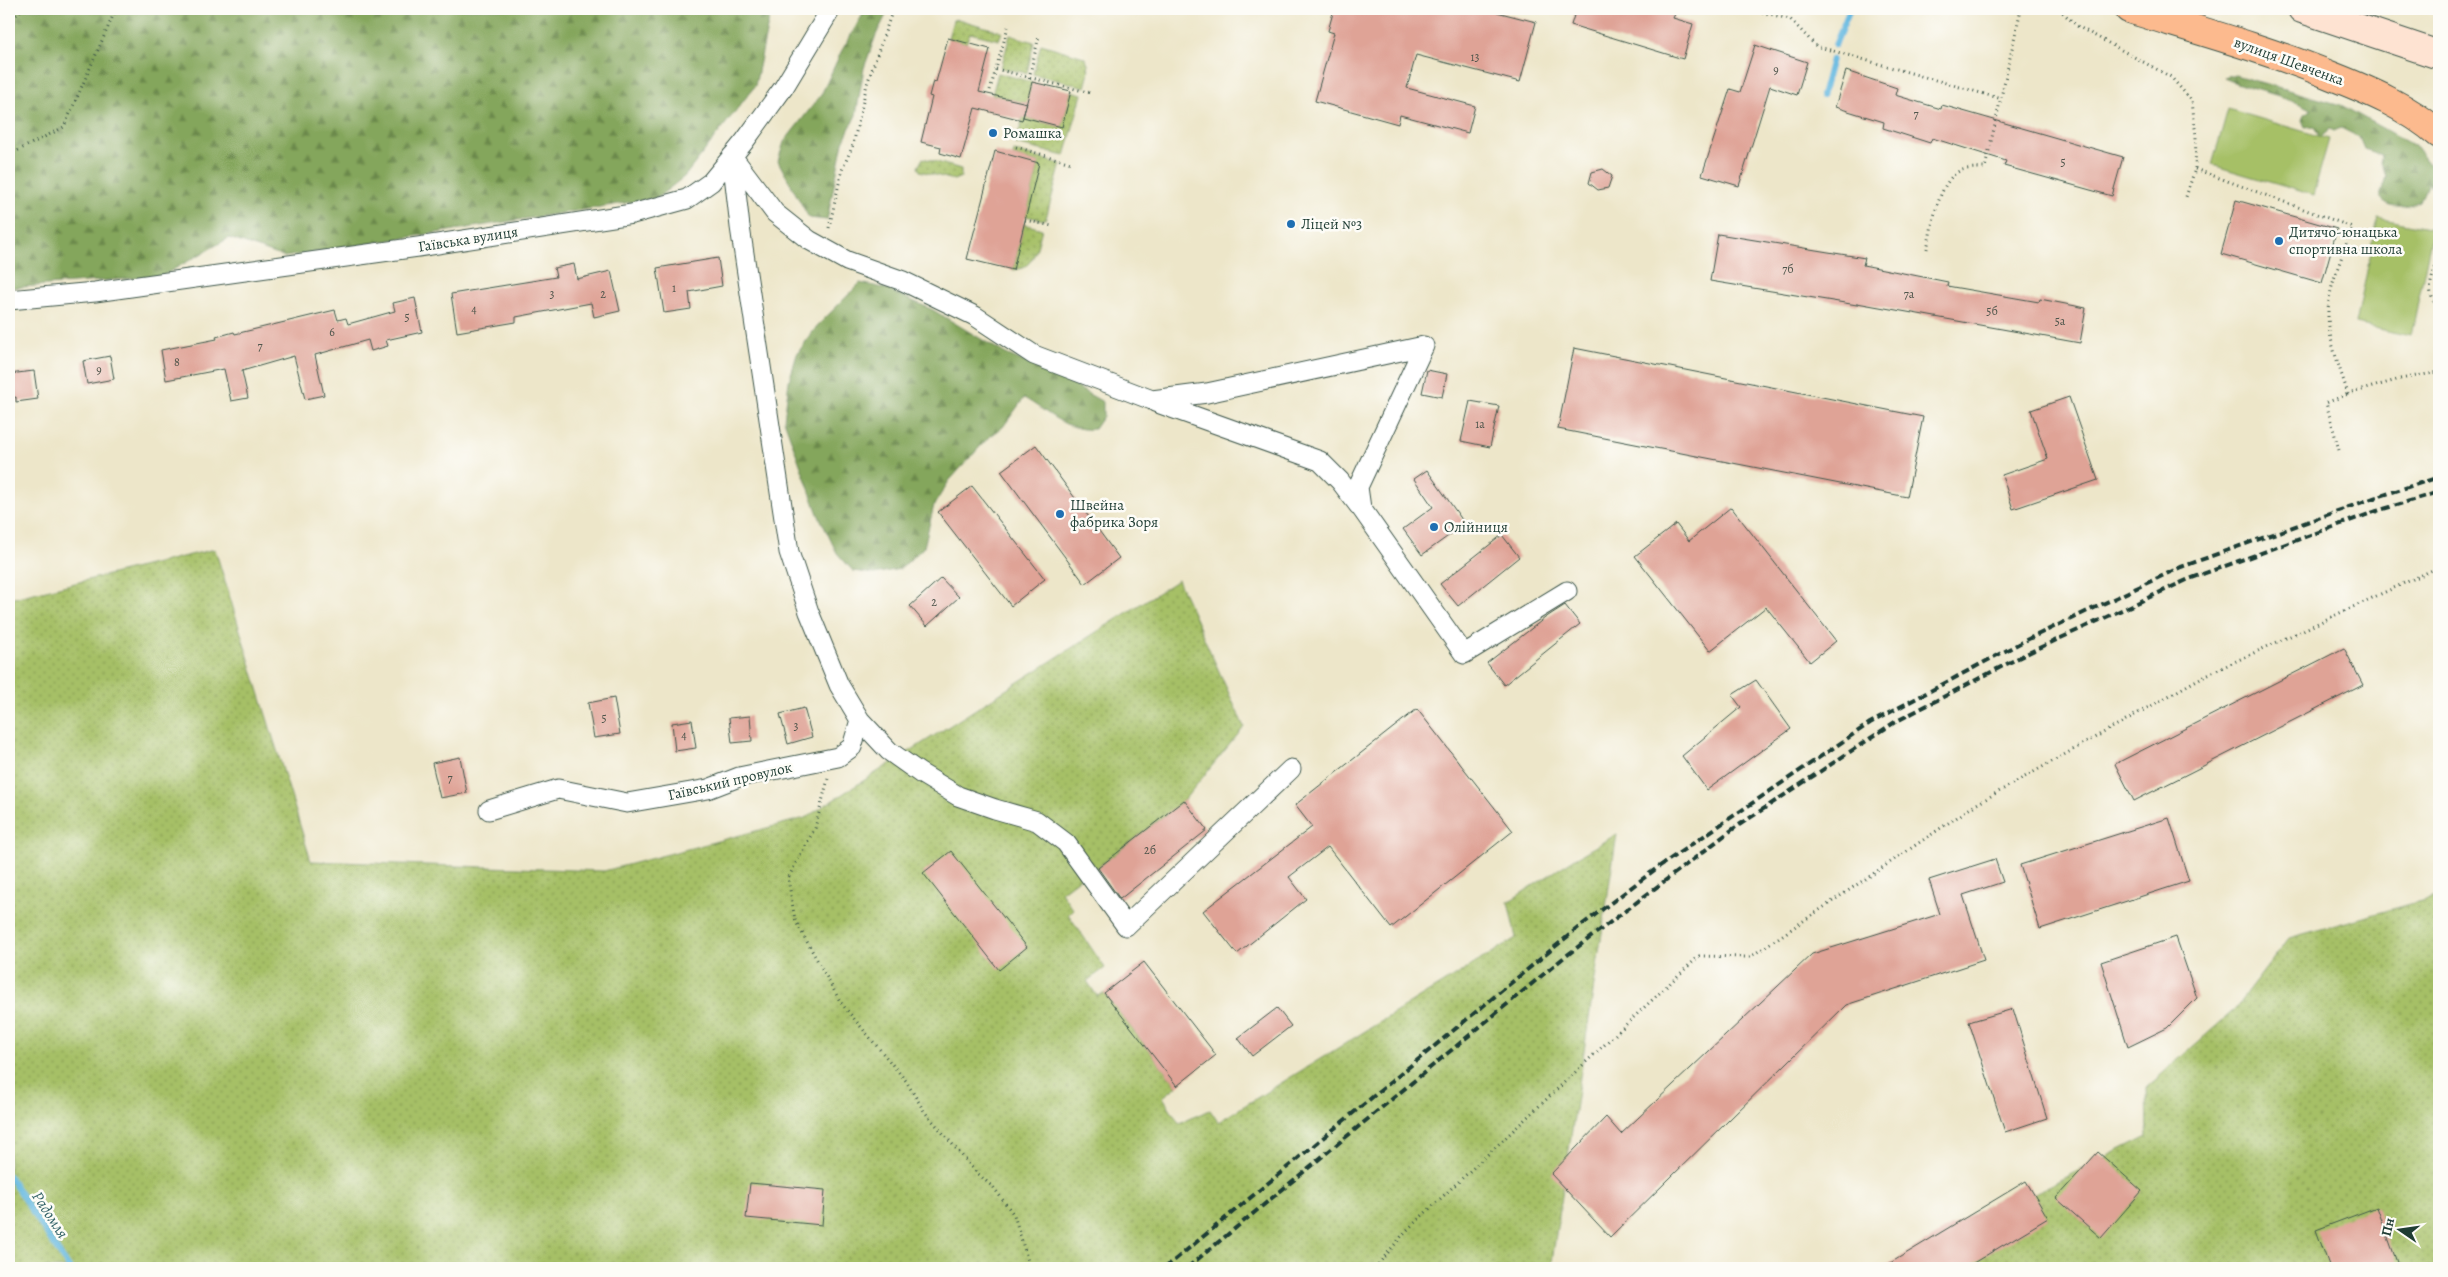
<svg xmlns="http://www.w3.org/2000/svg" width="2448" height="1277" font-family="Alegreya,serif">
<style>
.grass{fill:url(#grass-dots);stroke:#627e4d}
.forest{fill:url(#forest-firs);stroke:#527248}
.pitch{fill:#a6c066;stroke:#627e4d}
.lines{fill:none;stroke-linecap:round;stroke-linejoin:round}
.stream{stroke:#63b8e0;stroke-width:6}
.building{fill:#dfa396}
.street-casing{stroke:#3e564a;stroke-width:21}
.secondary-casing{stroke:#3e564a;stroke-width:30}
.primary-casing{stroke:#3e564a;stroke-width:30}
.path{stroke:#3e564a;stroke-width:3;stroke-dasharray:1 4;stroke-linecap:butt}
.street{stroke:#fff;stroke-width:19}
.secondary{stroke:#fee3d2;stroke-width:28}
.primary{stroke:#fcba8e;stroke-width:28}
.rail{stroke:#1f3d34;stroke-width:4;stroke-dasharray:8 4;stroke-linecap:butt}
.poi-dot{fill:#1f6fb2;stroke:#fdfcf7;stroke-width:2}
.labels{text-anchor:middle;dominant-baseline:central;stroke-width:5;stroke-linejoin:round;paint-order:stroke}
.number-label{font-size:12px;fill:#4f564c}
.street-label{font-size:15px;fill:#1f3d34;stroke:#fdfcf7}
.poi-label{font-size:15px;fill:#1f3d34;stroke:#fdfcf7;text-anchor:start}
.water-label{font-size:16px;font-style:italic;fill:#336268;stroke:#fdfcf7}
</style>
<defs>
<pattern id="grass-dots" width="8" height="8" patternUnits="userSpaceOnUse" patternTransform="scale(1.25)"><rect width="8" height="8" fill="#a6c066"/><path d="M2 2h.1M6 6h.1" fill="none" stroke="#879d55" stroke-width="1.8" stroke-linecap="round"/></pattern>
<pattern id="forest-firs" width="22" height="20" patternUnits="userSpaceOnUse" patternTransform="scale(1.25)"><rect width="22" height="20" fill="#84a65b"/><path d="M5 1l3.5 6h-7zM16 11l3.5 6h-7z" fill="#6b884c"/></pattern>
</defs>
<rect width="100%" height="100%" fill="#fdfcf7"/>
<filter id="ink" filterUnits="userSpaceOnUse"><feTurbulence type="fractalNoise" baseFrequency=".02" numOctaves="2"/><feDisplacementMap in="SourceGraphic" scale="10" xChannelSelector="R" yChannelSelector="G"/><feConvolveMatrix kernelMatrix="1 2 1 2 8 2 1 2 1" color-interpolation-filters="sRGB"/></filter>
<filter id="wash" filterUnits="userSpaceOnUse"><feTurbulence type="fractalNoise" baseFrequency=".0096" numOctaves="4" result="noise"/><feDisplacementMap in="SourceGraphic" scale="20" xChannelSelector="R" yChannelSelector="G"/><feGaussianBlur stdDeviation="1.12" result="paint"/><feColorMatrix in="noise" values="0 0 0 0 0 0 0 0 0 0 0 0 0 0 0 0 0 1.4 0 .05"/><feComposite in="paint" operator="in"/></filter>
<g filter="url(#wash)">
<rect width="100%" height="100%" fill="#ede6c9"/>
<!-- grass -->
<path class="grass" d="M958,19L1002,32L999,40L970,33L966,43L948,38L953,20Z
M1010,35L1034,42L1027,73L1001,68Z
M1041,44L1084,57C1092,67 1088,76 1085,87L1033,74Z
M998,73L1032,82L1027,103L992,95Z
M1071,91L1082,94L1065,156L1016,144L1023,117L1062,127Z
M1014,151L1061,164L1046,218L1043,220L1026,216L1039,163L1013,156Z
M923,158L961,169V177L954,180L920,171L918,167Z
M1024,224L1042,229C1037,246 1035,269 1013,270Z
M215,549L311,861L604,871L805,818L1178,580L1244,727L1184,800L1083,879L1081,877L1061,892L1073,909L1068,914L1105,968L1087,981L1097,996L1104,993L1177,1086L1163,1097L1179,1123L1210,1110L1218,1122L1516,938L1508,902L1577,857L1617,834L1551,1268H9V599Z
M2439,896V1268H1885L2147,1136L2146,1088L2233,1011L2289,938Z"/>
<!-- forest -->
<path class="forest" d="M9,9H771L755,86L685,176L657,198L284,257L229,238L162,276L9,288Z
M866,9H889L876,35L864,68L856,115L843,142L827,220L809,218L778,161L784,142L821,95L841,52Z
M2235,75L2341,105L2416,147L2428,163L2439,169V196L2428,183L2420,201C2407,207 2389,210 2380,197L2386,176L2380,162L2382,155L2364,149L2359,137L2341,128L2334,131L2330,129L2321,137L2313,126L2305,127L2302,120L2304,114L2312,110C2285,94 2252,91 2224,78Z
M860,283L884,288L933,310L1006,354L1051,373L1103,402V416L1094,429C1067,432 1047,411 1024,398L1003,427L988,438L949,481L934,505L924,547L900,569L874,574L853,571L837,553L818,514L784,420L789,381L797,354L817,326Z"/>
<!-- pitch -->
<path class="pitch" d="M2228,109L2329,139L2313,195L2212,165Z
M2378,218L2433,229L2411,336L2356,324Z"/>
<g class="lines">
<!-- stream -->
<path class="stream" d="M1835,45L1850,9
M1822,96L1832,59
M9,1176L69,1268"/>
</g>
<g id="blocks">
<!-- building -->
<path class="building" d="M1334,9H1485L1536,22L1520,82L1416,55L1407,88L1475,106L1468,133L1400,115L1398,124L1315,101L1334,33L1328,31Z
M1576,9H1658L1675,14L1673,18L1693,24L1683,59L1571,25Z
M948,38L990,49L979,92L1027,103L1022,120L975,108L961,159L940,153L941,147L921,142L932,97L929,96L933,81L936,82Z
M1755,45L1807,62L1797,95L1770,86L1739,186L1702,175L1730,89L1740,92Z
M1846,71L1897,88L1895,95L1941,109L1942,105L2123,157L2112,196L2004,166L2006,161L1932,138L1930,143L1883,128L1884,122L1835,107Z
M1032,82L1071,91L1062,127L1023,117Z
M995,151L1039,163L1013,270L967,259Z
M1603,169L1612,176L1608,188L1598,190L1589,183L1592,172Z
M2236,200L2337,229L2322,283L2221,254Z
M1718,234L1865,258L1863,265L1948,282L1947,286L2039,302L2040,299L2086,308L2080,343L1857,303V305L1710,281Z
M718,258L722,286L689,292L691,309L664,313L657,268Z
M574,264L577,279L611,271L620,311L594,317L591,303L516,317V322L457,332L451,294L556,277L554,268Z
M415,298L422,332L386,340L388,346L371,351L368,340L315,355L324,395L305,399L294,356L242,371L248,398L231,401L224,369L166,380L161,350L217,339L216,337L234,332L235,334L335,310L338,320L346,318L348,324L395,311L393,303Z
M1574,348L1923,417L1907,497L1558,429Z
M110,356L114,379L87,384L83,361Z
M1427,370L1447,374L1442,397L1422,393Z
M34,371L38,399L16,402V397L9,399V374Z
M2069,397L2098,480L2013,509L2002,475L2048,459L2031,410Z
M1470,401L1499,406L1490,447L1461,441Z
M1036,445L1119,558L1085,584L1001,471Z
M1427,470L1465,524L1422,555L1403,529L1433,507L1414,479Z
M972,486L1045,579L1011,606L938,512Z
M1731,507L1836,641L1810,662L1766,607L1710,651L1635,556L1676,524L1689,541Z
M1502,535L1519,557L1458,606L1440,584Z
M941,578L959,597L927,626L910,606Z
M1565,605L1580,624L1504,685L1487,663L1545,618Z
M2344,648L2363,685L2134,801L2115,764Z
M1756,680L1791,729L1707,790L1682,756L1741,707L1732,695Z
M614,698L620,734L594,738L588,703Z
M804,708L812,737L788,744L780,714Z
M1417,709L1513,831L1391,928L1328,847L1289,877L1306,899L1237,954L1203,911L1312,827L1295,805Z
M750,716L752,741L732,743L729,718Z
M692,720L696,748L675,751L672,723Z
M460,757L467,793L440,798L432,763Z
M1184,800L1207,830L1120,899L1098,868Z
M2169,818L2189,881L2040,929L2020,865Z
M951,851L1027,947L999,970L923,873Z
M1995,859L2003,882L1963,895L1984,960L1846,1005L1610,1237L1551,1174L1606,1117L1621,1134L1812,954L1940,914L1929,880Z
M2176,937L2197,998L2167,1028L2128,1047L2101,962Z
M1144,962L1216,1055L1177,1086L1104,993Z
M1277,1008L1291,1026L1252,1056L1238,1038Z
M2013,1009L2047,1118L2005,1132L1969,1022Z
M2098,1152L2142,1191L2101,1238L2056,1198Z
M2026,1181L2048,1218L1965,1268H1882Z
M750,1183L825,1190L822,1225L746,1218Z
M2377,1207L2399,1268H2330L2316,1230Z"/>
</g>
</g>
<g filter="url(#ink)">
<use href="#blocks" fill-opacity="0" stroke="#3e564a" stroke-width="1"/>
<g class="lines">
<!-- street casing -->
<g class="street-casing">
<path id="street" d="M732,156L775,213L809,240L847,261L903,281L975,316L1034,355L1152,400L1207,393L1424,346L1358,487L1361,508L1464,654L1567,591
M732,157L740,227L789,552L809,612L839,685L860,720L889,751L920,773L958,796L995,809L1037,821L1066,843L1126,926L1291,769
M9,300L95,292L418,247L632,214L687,199L711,182L744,142L784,87L831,9
M1155,402L1320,461L1340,481L1359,506
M489,810L558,789L627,803L708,789L739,777L838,757L852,747L860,720"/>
</g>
<!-- secondary casing -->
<g class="secondary-casing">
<path id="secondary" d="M2302,9L2439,55"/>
</g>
<!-- primary casing -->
<g class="primary-casing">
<path id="primary" d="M2129,9C2197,30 2266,49 2332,76C2370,91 2408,107 2439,134"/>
</g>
<!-- path -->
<path class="path" d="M2059,9L2077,26L2171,77L2192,101L2196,137L2195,169L2185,200
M1712,10L1756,11L1790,19L1816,46L2002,99
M9,22L22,9
M996,69L1091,93
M1029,78L1039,36
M990,90L1008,27
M1016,147L1071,163
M9,155L64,127L116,9
M2195,169L2352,227C2344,255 2327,287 2328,316C2329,342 2340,368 2348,394L2400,379L2439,372
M1025,220L1052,226
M829,228L842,170L853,145L867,84L893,9
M1927,249C1932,228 1938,178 1962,170C1969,168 1978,168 1985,168L2021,9
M2439,258C2432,277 2424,292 2439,308
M2339,450L2326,403L2348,394
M828,779L815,828L788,878L795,920L841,1003L906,1081L924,1111L976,1172L994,1188L1014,1215L1030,1268
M1375,1268L1406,1231L1699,956L1750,957L1975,805L2204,676L2439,567"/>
<!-- street -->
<use href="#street" class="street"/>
<!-- secondary -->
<use href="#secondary" class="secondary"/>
<!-- primary -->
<use href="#primary" class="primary"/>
<!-- rail -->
<path class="rail" d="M1165,1268L1579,927L1657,868L1870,723L2022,642L2181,567L2374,498L2439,477
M1187,1268L1562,959L1733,829L1895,722L2026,654L2189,579L2377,511L2439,492"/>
</g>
</g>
<!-- markers -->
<g class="poi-dot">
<circle cx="993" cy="133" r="5"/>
<circle cx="1291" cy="224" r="5"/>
<circle cx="2279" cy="241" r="5"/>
<circle cx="1060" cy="514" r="5"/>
<circle cx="1434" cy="527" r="5"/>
</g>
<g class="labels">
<!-- number labels -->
<g class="number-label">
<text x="1475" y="57">13</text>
<text x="1776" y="70">9</text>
<text x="1916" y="114">7</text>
<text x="2063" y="162">5</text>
<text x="1788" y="269">7б</text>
<text x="674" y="288">1</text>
<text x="552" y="294">3</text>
<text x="603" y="294">2</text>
<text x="1909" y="294">7а</text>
<text x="474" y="309">4</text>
<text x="1992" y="311">5б</text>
<text x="407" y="317">5</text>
<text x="2060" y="321">5а</text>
<text x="332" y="332">6</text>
<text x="260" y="346">7</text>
<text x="177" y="362">8</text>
<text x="99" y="370">9</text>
<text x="1480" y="424">1а</text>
<text x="934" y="602">2</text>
<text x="604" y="718">5</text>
<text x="796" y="726">3</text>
<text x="684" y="735">4</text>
<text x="450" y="778">7</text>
<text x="1150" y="850">2б</text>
</g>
<!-- street labels -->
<g class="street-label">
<text transform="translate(2289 61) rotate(20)">вулиця Шевченка</text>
<text transform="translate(468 239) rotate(-9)">Гаївська вулиця</text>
<text transform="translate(730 781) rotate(-13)">Гаївський провулок</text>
</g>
<!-- poi labels -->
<g class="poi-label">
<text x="1003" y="133">Ромашка</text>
<text x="1301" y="224">Ліцей №3</text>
<text x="2289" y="232">Дитячо-юнацька<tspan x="2289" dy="17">спортивна школа</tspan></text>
<text x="1070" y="505">Швейна<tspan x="1070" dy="17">фабрика Зоря</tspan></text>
<text x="1444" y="527">Олійниця</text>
</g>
<!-- water labels -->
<g class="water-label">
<text transform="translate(50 1215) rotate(57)">Радомля</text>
</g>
</g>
<!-- margin -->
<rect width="2448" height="1277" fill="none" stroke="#fdfcf7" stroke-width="30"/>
<!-- north arrow -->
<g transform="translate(2400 1230) rotate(283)" stroke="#fdfcf7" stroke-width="4" paint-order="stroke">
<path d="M0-4L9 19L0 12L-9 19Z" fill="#1f3d34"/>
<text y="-8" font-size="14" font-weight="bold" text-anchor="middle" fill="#1f3d34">Пн</text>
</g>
</svg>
